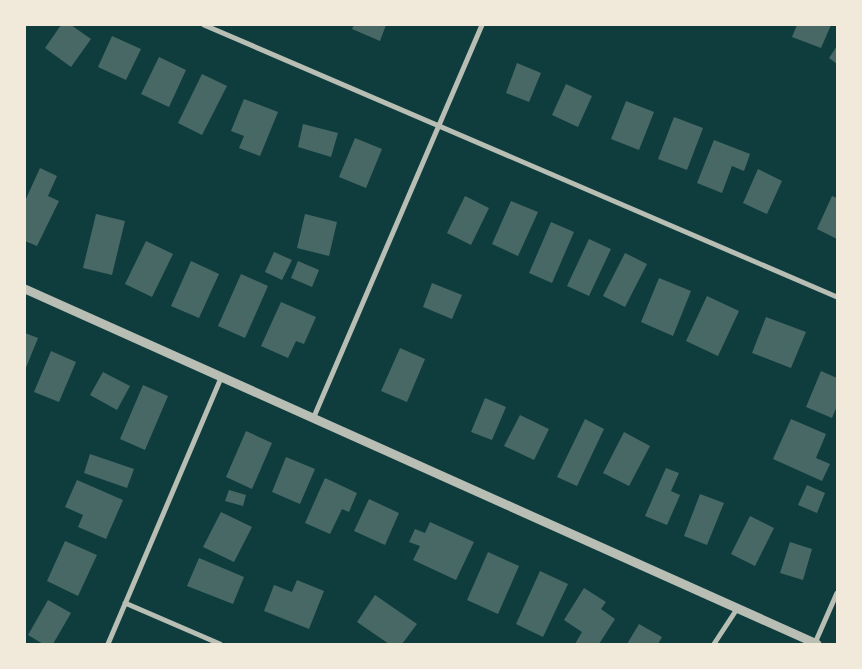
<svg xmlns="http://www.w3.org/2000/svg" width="862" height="669" font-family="Georgia,serif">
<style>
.building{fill:#486865}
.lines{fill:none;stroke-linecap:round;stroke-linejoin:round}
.minor{stroke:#b8beb3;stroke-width:5}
.tertiary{stroke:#b8beb3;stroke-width:9}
</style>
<rect width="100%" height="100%" fill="#0f3d3e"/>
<!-- building -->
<path class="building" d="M61,25H71L91,39L71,67L45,48Z
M354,25H386L380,41L352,29Z
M797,25H831L821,48L792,37Z
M112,36L141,49L126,80L98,67Z
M837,46V64L829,58Z
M159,57L186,70L169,107L141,94Z
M517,63L541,73L529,102L506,93Z
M202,74L227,86L202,135L178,123Z
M566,84L592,96L578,127L552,115Z
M244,99L278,112L260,156L239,148L244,136L231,131Z
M626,101L654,112L639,150L611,139Z
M674,117L703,128L687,170L658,159Z
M303,124L338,133L331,157L298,147Z
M355,138L382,149L366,188L339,177Z
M714,140L750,154L744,171L732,166L722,193L697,183Z
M40,168L57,176L48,196L59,201L37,246L25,241V201Z
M758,169L782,181L767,214L743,203Z
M465,196L489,208L471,245L447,233Z
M832,196L837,198V239L817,229Z
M511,201L538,212L518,256L492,244Z
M96,214L125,221L112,275L83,268Z
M305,214L337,222L329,256L297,248Z
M551,222L574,232L552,283L529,273Z
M589,239L611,249L589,296L567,286Z
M146,241L173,254L152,297L125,284Z
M274,252L292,260L282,280L265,272Z
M625,253L647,264L625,307L603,296Z
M191,261L219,274L199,318L171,306Z
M298,261L319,270L312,287L291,278Z
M241,274L268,286L245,338L218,326Z
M659,278L691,291L673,336L641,322Z
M432,283L462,295L452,319L423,307Z
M707,296L739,311L718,356L686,341Z
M281,302L316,317L304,344L296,341L288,358L261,346Z
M766,317L806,332L791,368L752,353Z
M25,333L38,338L25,370Z
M400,348L425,359L407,402L381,391Z
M51,351L76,362L59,402L34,392Z
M821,371L837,378V406L832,418L806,407Z
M103,372L130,386L117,410L90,395Z
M143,385L168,396L145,450L120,439Z
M485,398L506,407L492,440L471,432Z
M520,415L549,429L534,460L504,446Z
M585,419L604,429L577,486L557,477Z
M791,419L826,434L816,458L830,464L822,481L773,459Z
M246,431L272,443L252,489L226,477Z
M624,432L650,446L629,486L603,473Z
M90,454L134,469L127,488L84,473Z
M286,457L315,469L300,504L272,492Z
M666,468L679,473L671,491L680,495L667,525L645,516Z
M325,478L357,493L349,512L342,509L330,534L305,523Z
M77,480L123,500L106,539L78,527L83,515L65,507Z
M807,485L825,493L817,513L798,505Z
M229,490L246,495L243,506L225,501Z
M700,494L724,503L707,545L684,536Z
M369,499L399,513L385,545L354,531Z
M221,512L252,527L234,562L203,547Z
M750,516L774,528L755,566L731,554Z
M430,522L474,542L456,580L413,560L420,546L409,542L415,529L425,533Z
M65,541L97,555L78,596L47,581Z
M790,542L812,549L803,580L780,573Z
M488,552L519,566L498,614L467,600Z
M199,558L244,577L233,604L187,586Z
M540,571L568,584L543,637L516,624Z
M297,580L324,591L309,629L264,611L274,585L292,592Z
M584,588L606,602L601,609L615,619L599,644H575L582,632L564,620Z
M375,595L417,624L402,644H389L357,622Z
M48,600L71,613L53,644H43L28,635Z
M639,624L662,637L658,644H627Z"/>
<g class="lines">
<!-- minor -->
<path class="minor" d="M204,25L837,297
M313,419L482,25
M125,603L220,644
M815,643L837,593
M108,644L221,378
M714,644L737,609"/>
<!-- tertiary -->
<path class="tertiary" d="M25,289L817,644"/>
</g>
<!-- border -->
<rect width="862" height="669" fill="none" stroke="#f1e9da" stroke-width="52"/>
</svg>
